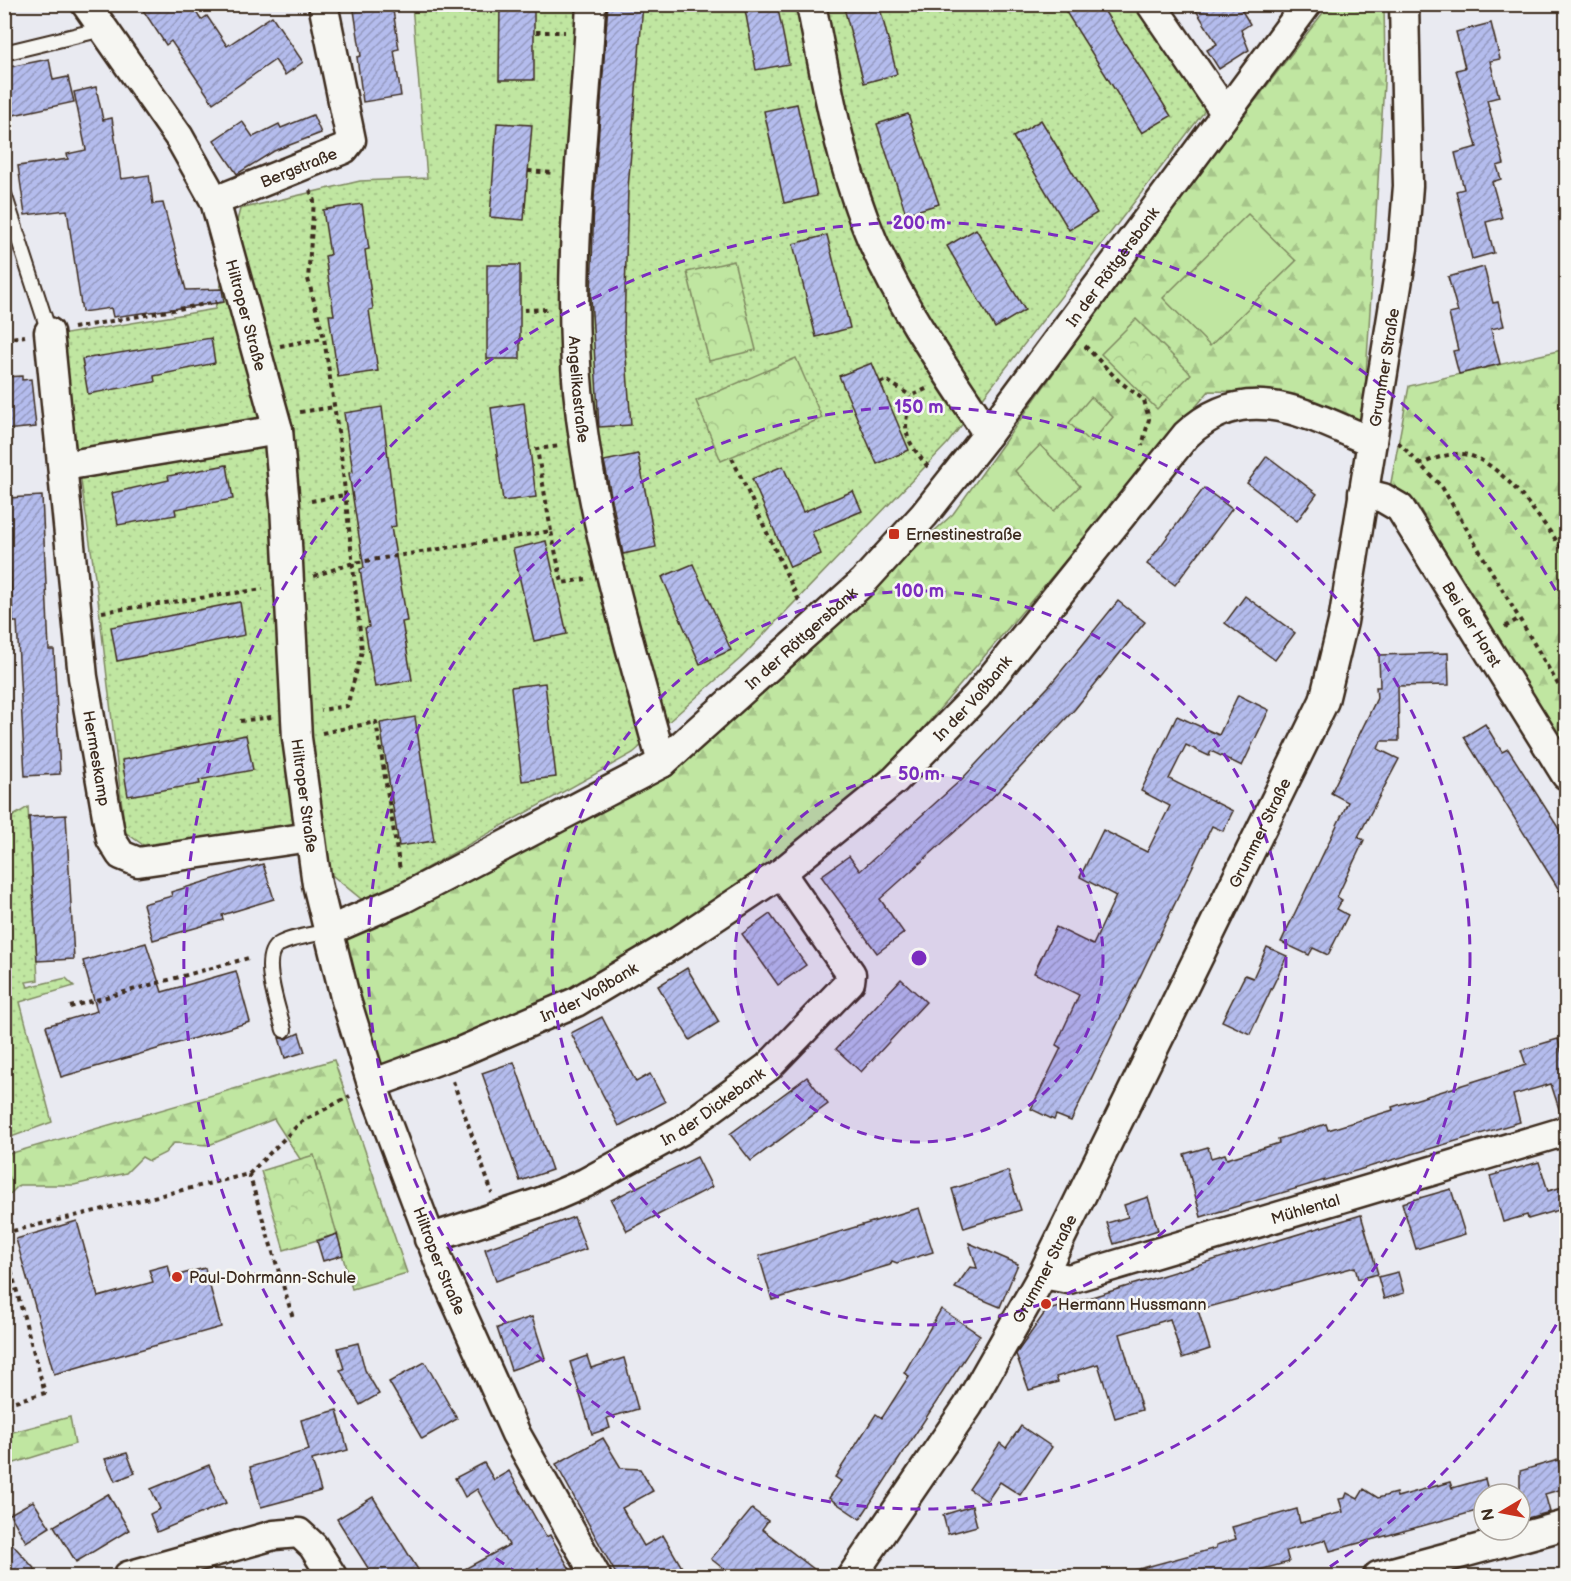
<svg xmlns="http://www.w3.org/2000/svg" width="1571" height="1581" font-family="'Balsamiq Sans',sans-serif">
	<style>
		.grass { fill: url(#grass-dots); stroke: #7e8860; stroke-width: 1.5 }
		.forest { fill: url(#forest-firs); stroke: #7e8860; stroke-width: 1.5 }
		.park { fill: url(#park-crowns); stroke: #7e8860; stroke-width: 1.5 }
		.pitch { fill: #c0e6a1; stroke: #7e8860; stroke-width: 1.5 }
		.building { fill: url(#building-hatch); stroke: #3b2a1e; stroke-width: 1.5 }
		.lines { fill: none; stroke-linecap: round; stroke-linejoin: round }
		.service-casing { stroke: #3b2a1e; stroke-width: 18 }
		.minor-casing { stroke: #3b2a1e; stroke-width: 33 }
		.path { stroke: #3b2a1e; stroke-width: 4; stroke-dasharray: 4.5 4.5; stroke-linecap: butt }
		.service { stroke: #f6f6f2; stroke-width: 14 }
		.minor { stroke: #f6f6f2; stroke-width: 28 }
		.ring { fill: none; stroke: #7b2cbf; stroke-width: 3; stroke-dasharray: 10 8 }
		.poi-dot { fill: #c8321e; stroke: #f6f6f2; stroke-width: 2 }
		.labels { text-anchor: middle; stroke-width: 5; stroke-linejoin: round; paint-order: stroke }
		.street-label { font-size: 16px; fill: #3b2a1e; stroke: #f6f6f2 }
		.poi-label { font-size: 16px; fill: #3b2a1e; stroke: #f6f6f2; text-anchor: start }
		.centre { fill: #7b2cbf; stroke: #f6f6f2; stroke-width: 3 }
		.ring-label { font-size: 18px; text-anchor: middle; font-weight: bold; fill: #7b2cbf; stroke: #f6f6f2; stroke-width: 5; stroke-linejoin: round; paint-order: stroke }
	</style>
	<defs>
		<pattern id="grass-dots" width="8" height="8" patternUnits="userSpaceOnUse" patternTransform="scale(1.5)"><rect width="8" height="8" fill="#c0e6a1"/><path d="M2 2h.1M6 6h.1" fill="none" stroke="#a6c58a" stroke-width="1.8" stroke-linecap="round"/></pattern>
		<pattern id="forest-firs" width="22" height="20" patternUnits="userSpaceOnUse" patternTransform="scale(1.5)"><rect width="22" height="20" fill="#c0e6a1"/><path d="M5 1l3.5 6h-7zM16 11l3.5 6h-7z" fill="#a6c58a"/></pattern>
		<pattern id="park-crowns" width="20" height="18" patternUnits="userSpaceOnUse" patternTransform="scale(1.5)"><rect width="20" height="18" fill="#c0e6a1"/><path d="M2 6a3 3 0 1 1 6 0M12 15a3 3 0 1 1 6 0" fill="none" stroke="#a6c58a"/></pattern>
		<pattern id="building-hatch" width="6" height="6" patternUnits="userSpaceOnUse" patternTransform="scale(1.5)"><rect width="6" height="6" fill="#b4bced"/><path d="M-1 1l2-2M0 6l6-6M5 7l2-2" fill="none" stroke="#9499bf"/></pattern>
	</defs>
	<rect width="100%" height="100%" fill="#e9eaf1"/>
	<filter id="ink" filterUnits="userSpaceOnUse"><feTurbulence type="fractalNoise" baseFrequency=".0167" numOctaves="2"/><feDisplacementMap in="SourceGraphic" scale="12" xChannelSelector="R" yChannelSelector="G"/><feConvolveMatrix kernelMatrix="1 2 1 2 8 2 1 2 1" color-interpolation-filters="sRGB"/></filter>
	<g filter="url(#ink)">
		<g class="grass">
			<path d="M412,5H1136L1207,108L947,444L741,658L633,753L365,902L274,828L146,847L125,832L97,591L60,335L215,309L240,209L360,181L427,178Z"/>
			<path d="M28,807L38,980L26,982L28,987L66,978L74,986L20,1002L52,1122L6,1139L5,1129L12,1127L4,1101L5,821Z"/>
		</g>
		<g class="forest">
			<path d="M1329,5H1384L1385,67L1363,424L1287,393L1209,391L888,770L770,870L569,989L383,1077L341,940L665,776L953,514L1155,231Z"/>
			<path d="M1566,349V756L1416,502L1389,493L1409,386Z"/>
			<path d="M334,1060L407,1273L352,1289L314,1156L300,1159L274,1119L209,1145L174,1143L165,1153L149,1161L142,1157L126,1173L74,1185H19L5,1199V1155Z"/>
			<path d="M70,1417L75,1444L5,1466V1434Z"/>
		</g>
		<g class="park">
			<path d="M734,261L756,350L709,361L687,272Z"/>
			<path d="M1136,319L1191,374L1157,409L1101,354Z"/>
			<path d="M796,358L822,418L721,461L696,401Z"/>
			<path d="M314,1155L337,1234L284,1250L261,1171Z"/>
		</g>
		<g class="pitch">
			<path d="M1248,214L1296,261L1210,346L1163,298Z"/>
			<path d="M1091,397L1113,417L1091,443L1069,423Z"/>
			<path d="M1040,445L1080,486L1054,511L1015,471Z"/>
		</g>
		<g class="building">
			<path d="M139,4H191L201,20L207,16L227,46L272,16L303,62L285,75L275,60L213,103L171,41L166,45Z"/>
			<path d="M353,4H392L399,49L394,50L401,96L363,102L357,57L361,56Z"/>
			<path d="M500,4H534V80H499Z"/>
			<path d="M608,4H643L628,189L624,330L631,425L599,427L591,297L594,198Z"/>
			<path d="M744,4H777L789,64L756,70Z"/>
			<path d="M843,4H879L897,74L864,83Z"/>
			<path d="M1061,4H1100L1171,116L1142,133Z"/>
			<path d="M1192,4H1238L1250,24L1241,30L1249,50L1219,69L1207,50L1217,44Z"/>
			<path d="M1491,23L1500,59L1490,61L1499,97L1487,100L1504,164L1497,166L1501,179L1492,182L1502,218L1486,222L1494,253L1472,259L1456,191L1464,189L1455,153L1477,147L1456,70L1465,68L1456,32Z"/>
			<path d="M49,59L53,80L68,77L74,102L4,117V68Z"/>
			<path d="M96,87L103,120L112,118L121,179L149,175L153,204L163,203L186,290L222,289L224,302L113,317L111,308L82,312L67,210L25,215L18,166L68,159L67,154L86,150L74,92Z"/>
			<path d="M797,104L817,196L784,203L764,111Z"/>
			<path d="M908,114L939,204L906,214L877,124Z"/>
			<path d="M313,115L321,133L274,151L237,174L214,140L242,121L253,137L279,124L281,128Z"/>
			<path d="M1041,120L1097,213L1069,230L1013,137Z"/>
			<path d="M497,123L532,125L524,220L490,217Z"/>
			<path d="M362,204L369,249L365,250L373,309L369,310L378,371L338,377L329,315H334L325,256L330,255L323,210Z"/>
			<path d="M976,229L1025,310L995,328L947,246Z"/>
			<path d="M827,235L850,328L816,337L793,244Z"/>
			<rect x="487" y="265" width="33" height="94"/>
			<path d="M1484,267L1493,303L1498,302L1504,326L1491,329L1500,364L1459,374L1453,351L1458,350L1449,314L1458,312L1448,277Z"/>
			<path d="M211,338L215,363L154,376L155,382L88,394L82,359Z"/>
			<path d="M872,363L909,450L877,464L839,376Z"/>
			<path d="M22,376V380L31,379L36,427L4,430V377Z"/>
			<path d="M524,403L536,497L503,501L491,408Z"/>
			<path d="M382,407L396,526L391,527L407,621L402,622L412,680L375,687L365,628L369,627L360,569L364,568L349,473L353,472L344,413Z"/>
			<path d="M638,454L656,547L623,554L604,461Z"/>
			<path d="M1267,456L1317,494L1297,521L1247,483Z"/>
			<path d="M227,465L233,499L175,509L176,515L118,525L112,493L169,480L168,476Z"/>
			<path d="M783,466L803,512L853,491L862,511L812,532L821,554L790,567L752,479Z"/>
			<path d="M1204,488L1232,509L1175,585L1147,564Z"/>
			<path d="M42,496L49,650H54L60,774L25,776L17,622H13L7,498Z"/>
			<path d="M546,541L567,634L534,641L513,549Z"/>
			<path d="M693,564L731,650L700,664L662,577Z"/>
			<path d="M1245,596L1295,633L1275,660L1225,623Z"/>
			<path d="M1118,601L1145,622L1075,709L988,802L880,899L904,933L877,953L821,876L849,856L860,871L963,778L1050,685Z"/>
			<path d="M240,602L245,635L117,661L111,627Z"/>
			<path d="M1448,653L1449,685L1398,686L1399,741H1381L1378,749L1399,759L1358,837L1364,840L1337,897L1342,900L1337,909L1348,915L1328,955L1313,948L1309,955L1281,942L1348,802L1331,793L1377,698L1376,687H1380L1379,655Z"/>
			<path d="M545,683L556,777L522,781L511,687Z"/>
			<path d="M1238,695L1269,710L1242,766L1211,751L1209,756L1186,745L1169,779L1233,811L1223,831L1212,826L1071,1121L1056,1115L1054,1120L1031,1109L1061,1048L1056,1045L1079,995L1034,973L1056,927L1093,945L1116,896L1080,877L1103,830L1147,852L1170,806L1141,791L1177,716L1219,735Z"/>
			<path d="M415,717L434,841L399,846L380,723Z"/>
			<path d="M1485,724L1502,752L1508,749L1566,840V901L1464,737Z"/>
			<path d="M246,735L253,770L199,780L200,784L128,796L122,760Z"/>
			<path d="M66,815L74,959L37,961L29,817Z"/>
			<path d="M263,864L274,899L222,915L223,920L153,940L143,904L172,896L171,892Z"/>
			<path d="M770,914L806,965L778,985L742,934Z"/>
			<path d="M146,943L162,992L236,971L250,1022L61,1077L46,1026L97,1011L83,961Z"/>
			<path d="M1267,947L1287,956L1250,1034L1222,1021L1245,975L1253,978Z"/>
			<path d="M687,968L719,1022L690,1040L658,986Z"/>
			<path d="M901,979L926,1002L861,1072L836,1049Z"/>
			<path d="M602,1017L636,1082L650,1074L665,1102L619,1126L571,1033Z"/>
			<path d="M299,1033L305,1052L285,1058L279,1038L286,1039Z"/>
			<path d="M1558,1039L1566,1069V1115H1561L1551,1084L1513,1095L1520,1122L1201,1217L1184,1154L1208,1147L1211,1158L1225,1154L1227,1159L1279,1143L1278,1139L1307,1130L1326,1124L1328,1130L1393,1110L1392,1107L1526,1065L1521,1050Z"/>
			<path d="M514,1062L552,1170L520,1181L482,1073Z"/>
			<path d="M807,1077L828,1104L751,1161L730,1134Z"/>
			<path d="M697,1157L712,1187L627,1231L611,1200Z"/>
			<path d="M1539,1162L1548,1191L1566,1186V1208L1528,1219L1527,1215L1503,1222L1490,1176Z"/>
			<path d="M1008,1171L1021,1210L964,1228L952,1189Z"/>
			<path d="M1451,1189L1465,1234L1416,1249L1402,1203Z"/>
			<path d="M1148,1197L1158,1230L1114,1244L1107,1223L1128,1217L1124,1205Z"/>
			<path d="M919,1208L933,1252L897,1263L892,1261L890,1265L772,1300L759,1256Z"/>
			<path d="M1361,1215L1378,1274L1358,1279L1355,1267L1198,1310L1210,1349L1182,1358L1170,1319L1120,1334L1142,1410L1115,1418L1098,1364L1056,1377L1058,1382L1029,1390L1016,1354L1046,1311Z"/>
			<path d="M574,1217L586,1249L496,1281L485,1249Z"/>
			<path d="M77,1221L98,1297L153,1282L149,1270L168,1265L171,1277L205,1268L221,1327L54,1374L16,1239Z"/>
			<path d="M337,1234L343,1255L323,1261L317,1241Z"/>
			<path d="M969,1243L1018,1264L1000,1307L955,1288L970,1267L977,1268Z"/>
			<path d="M1398,1272L1404,1293L1384,1299L1378,1277Z"/>
			<path d="M941,1309L980,1335L860,1519L829,1498L841,1481L835,1477L876,1414L882,1418L909,1376L904,1373Z"/>
			<path d="M532,1317L545,1358L511,1370L497,1328Z"/>
			<path d="M358,1343L365,1370L379,1394L360,1405L340,1370L344,1369L338,1348Z"/>
			<path d="M587,1356L591,1368L624,1358L638,1409L607,1418L610,1428L592,1434L570,1362Z"/>
			<path d="M425,1362L457,1419L422,1439L389,1382Z"/>
			<path d="M337,1410L348,1450L312,1460L321,1491L261,1507L250,1467L309,1450L301,1420Z"/>
			<path d="M1021,1426L1052,1447L1020,1495L1000,1482L987,1501L969,1489L1000,1443L1006,1448Z"/>
			<path d="M603,1438L621,1468L640,1469L653,1491L622,1508L644,1546L663,1535L687,1576H617L556,1464Z"/>
			<path d="M127,1453L135,1473L115,1481L105,1459Z"/>
			<path d="M1558,1460L1566,1488L1545,1494L1550,1512L1520,1520V1471Z"/>
			<path d="M484,1463L494,1480L509,1471L546,1537L550,1535L574,1576H452L509,1545L477,1489L465,1497L455,1478Z"/>
			<path d="M209,1465L226,1503L157,1532L150,1514L160,1509L151,1489Z"/>
			<path d="M1485,1479L1489,1494H1484V1509L1330,1551L1326,1540L1286,1551L1289,1562L1237,1576H1136L1135,1570L1216,1548V1545L1236,1539L1232,1527L1297,1509L1300,1523L1343,1512L1339,1499L1345,1498L1347,1493L1358,1499L1364,1489L1378,1498L1396,1493L1397,1497L1450,1482L1452,1488Z"/>
			<path d="M108,1494L129,1530L76,1562L54,1526Z"/>
			<path d="M373,1497L389,1523L422,1576H373L337,1519Z"/>
			<path d="M33,1501L50,1527L26,1542L10,1514Z"/>
			<path d="M972,1506L977,1526L948,1534L943,1515Z"/>
			<path d="M752,1509L768,1521L762,1529L823,1576H733L711,1559Z"/>
			<path d="M4,1535L41,1576H4Z"/>
		</g>
		<g class="lines">
			<defs>
				<g id="service">
					<path d="M4,53L103,29"/>
					<path d="M4,194L49,332"/>
					<path d="M284,1030C279,1011 259,957 278,945C291,937 313,935 328,931"/>
				</g>
				<g id="minor">
					<path id="s1" d="M86,4L179,137L215,201L278,430L285,505L297,738L317,884L345,997L372,1084L443,1272L516,1434L596,1576"/>
					<path id="s2" d="M591,4C585,133 566,262 578,390C590,518 629,640 662,763"/>
					<path d="M811,4C827,85 840,166 873,242C903,310 947,372 988,434"/>
					<path d="M1151,4L1225,112"/>
					<path id="s3" d="M215,201L344,149L351,140L323,4"/>
					<path id="s4" d="M49,332L83,677L111,839L121,855L138,862L310,837"/>
					<path d="M64,466L278,430"/>
					<path id="s5" d="M1363,493L1383,498L1400,508L1566,775"/>
					<path id="s6" d="M328,931L404,898L662,763L863,582L924,515L988,434L1307,4"/>
					<path id="s7" d="M372,1084L462,1051L576,1002L680,940L781,873L895,780L977,696L1186,435C1246,378 1307,414 1372,442"/>
					<path id="s8" d="M429,1239L541,1202L585,1183L682,1130L768,1067L850,982L851,974L781,873"/>
					<path id="s9" d="M1043,1274L1069,1279L1566,1131"/>
					<path d="M128,1576L274,1535L299,1533L313,1546L332,1576"/>
					<path id="s10" d="M852,1576L968,1406L1043,1274L1324,701L1343,622L1403,248L1408,186L1404,4"/>
					<path d="M1378,1576L1566,1525"/>
				</g>
			</defs>
			<use href="#service" class="service-casing"/>
			<use href="#minor" class="minor-casing"/>
			<g class="path">
				<path d="M536,32H565"/>
				<path d="M528,171L554,173"/>
				<path d="M310,190L314,201L308,279L324,338L340,445L362,651L347,706L321,710"/>
				<path d="M524,310L549,309"/>
				<path d="M73,328L217,302"/>
				<path d="M4,339L25,336"/>
				<path d="M280,346L324,338"/>
				<path d="M1085,346L1119,381L1144,400L1149,419L1142,446"/>
				<path d="M880,383L886,380L911,396"/>
				<path d="M300,412L335,407"/>
				<path d="M1398,442L1442,487L1566,698"/>
				<path d="M732,458L801,605"/>
				<path d="M1419,465C1433,459 1452,451 1468,455C1506,465 1543,524 1566,553"/>
				<path d="M928,467C904,437 902,433 911,396L928,388"/>
				<path d="M311,501L345,495"/>
				<path d="M551,531L537,449L560,446"/>
				<path d="M314,576L353,563L551,531L562,583L586,579"/>
				<path d="M102,612L263,589"/>
				<path d="M1505,627L1520,618"/>
				<path d="M240,721L272,717"/>
				<path d="M322,733L376,722L400,870"/>
				<path d="M70,1007L252,957"/>
				<path d="M453,1081L492,1193"/>
				<path d="M249,1174L293,1318"/>
				<path d="M4,1233L249,1174L301,1122L350,1096"/>
				<path d="M4,1245L45,1393L4,1404"/>
			</g>
			<use href="#service" class="service"/>
			<use href="#minor" class="minor"/>
		</g>
	</g>
	<circle cx="919" cy="958" r="184" fill="#7b2cbf" fill-opacity=".12"/>
	<g class="ring">
		<circle cx="919" cy="958" r="184"/>
		<circle cx="919" cy="958" r="367"/>
		<circle cx="919" cy="958" r="551"/>
		<path d="M1565 1309A735 735 0 0 1 1319 1574M519 1574A735 735 0 1 1 1565 607"/>
	</g>
	<g class="poi-dot">
		<rect x="888" y="528" width="12" height="12" rx="3"/>
		<circle cx="177" cy="1277" r="6"/>
		<circle cx="1046" cy="1304" r="6"/>
	</g>
	<g class="labels">
		<g class="street-label">
			<text dy="6" stroke="none"><textPath href="#s3" startOffset="90">Bergstraße</textPath></text>
			<text dy="6" stroke="none"><textPath href="#s6" startOffset="1047">In der Röttgersbank</textPath></text>
			<text dy="6" stroke="none"><textPath href="#s1" startOffset="354">Hiltroper Straße</textPath></text>
			<text dy="6" stroke="none"><textPath href="#s10" startOffset="1335">Grummer Straße</textPath></text>
			<text dy="6" stroke="none"><textPath href="#s2" startOffset="386">Angelikastraße</textPath></text>
			<text dy="6" stroke="none"><textPath href="#s5" startOffset="177">Bei der Horst</textPath></text>
			<text dy="6" stroke="none"><textPath href="#s6" startOffset="561">In der Röttgersbank</textPath></text>
			<text dy="6" stroke="none"><textPath href="#s7" startOffset="722">In der Voßbank</textPath></text>
			<text dy="6" stroke="none"><textPath href="#s4" startOffset="429">Hermeskamp</textPath></text>
			<text dy="6" stroke="none"><textPath href="#s1" startOffset="840">Hiltroper Straße</textPath></text>
			<text dy="6" stroke="none"><textPath href="#s10" startOffset="849">Grummer Straße</textPath></text>
			<text dy="6" stroke="none"><textPath href="#s7" startOffset="236">In der Voßbank</textPath></text>
			<text dy="6" stroke="none"><textPath href="#s8" startOffset="315">In der Dickebank</textPath></text>
			<text dy="6" stroke="none"><textPath href="#s9" startOffset="273">Mühlental</textPath></text>
			<text dy="6" stroke="none"><textPath href="#s1" startOffset="1326">Hiltroper Straße</textPath></text>
			<text dy="6" stroke="none"><textPath href="#s10" startOffset="363">Grummer Straße</textPath></text>
		</g>
		<g class="poi-label">
			<text x="906" y="540">Ernestinestraße</text>
			<text x="189" y="1283">Paul-Dohrmann-Schule</text>
			<text x="1058" y="1310">Hermann Hussmann</text>
		</g>
	</g>
	<circle cx="919" cy="958" r="9" class="centre"/>
	<g class="ring-label">
		<text x="919" y="229">200 m</text>
		<text x="919" y="413">150 m</text>
		<text x="919" y="597">100 m</text>
		<text x="919" y="780">50 m</text>
	</g>
	<rect width="1571" height="1581" fill="none" stroke="#f6f6f2" stroke-width="24"/>
	<rect x="12" y="12" width="1547" height="1557" fill="none" stroke="#3b2a1e" stroke-width="2" filter="url(#ink)"/>
	<g transform="translate(1502 1512) rotate(260)"><circle r="28" fill="#f6f6f2" stroke="#aba49d" stroke-width="1.5"/>
	<path d="M0-4.5L10 22L0 15L-10 22Z" fill="#c8321e"/>
	<text y="-9" font-size="16" font-weight="bold" text-anchor="middle" fill="#3b2a1e">N</text>
	</g>
</svg>
